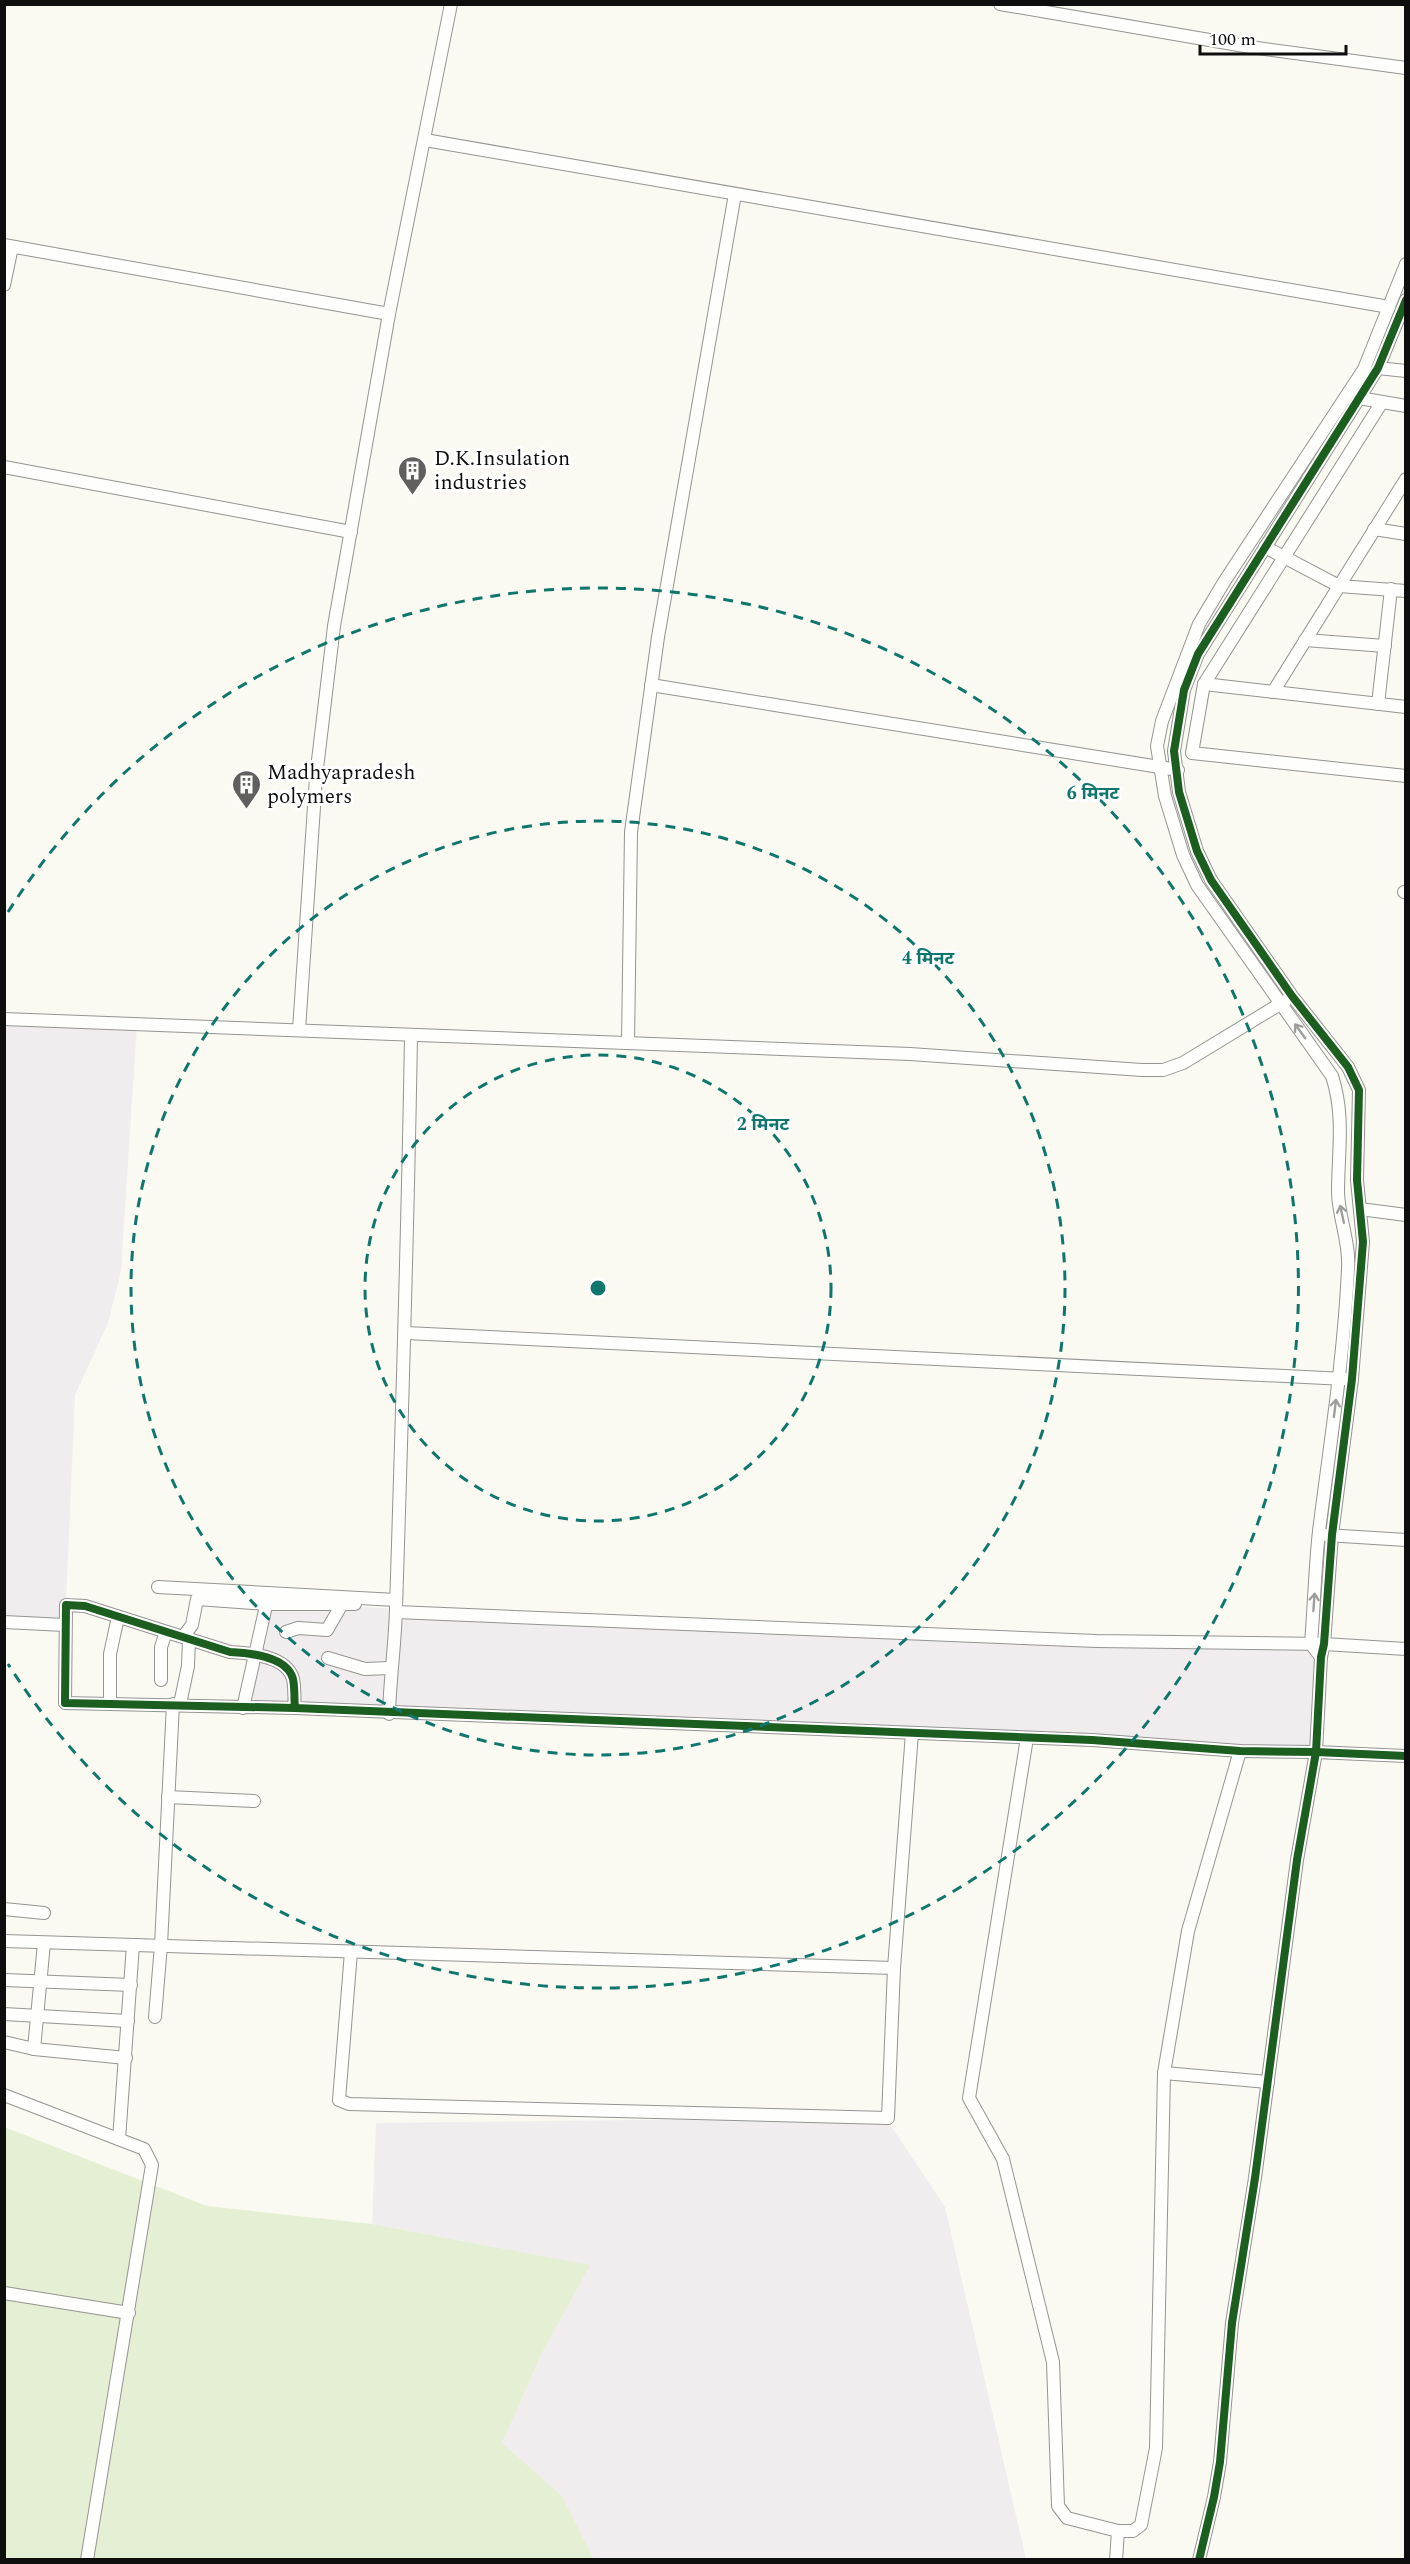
<svg xmlns="http://www.w3.org/2000/svg" width="1410" height="2564" font-family="Spectral,'Noto Sans Devanagari',serif">
	<style>
		.industrial { fill: #f1edef }
		.green { fill: #e5efd4 }
		.lines { fill: none; stroke-linecap: round; stroke-linejoin: round }
		.minor-casing { stroke: #949491; stroke-width: 14 }
		.minor { stroke: #fefefd; stroke-width: 12 }
		.cycleway-casing { stroke: #fff; stroke-width: 11 }
		.cycleway { stroke: #1b5e20; stroke-width: 8 }
		.oneway { stroke: #9e9e9d }
		.ring { fill: none; stroke: #0f766e; stroke-width: 3; stroke-dasharray: 10 8 }
		.labels { text-anchor: middle; stroke-width: 6; stroke-linejoin: round; paint-order: stroke }
		.poi-label { font-size: 21px; fill: #0e0e0e; stroke: #fff; text-anchor: start }
		.centre { fill: #0f766e; stroke: #fff; stroke-width: 3 }
		.ring-label { font-size: 18px; text-anchor: middle; font-weight: bold; fill: #0f766e; stroke: #fff; stroke-width: 6; stroke-linejoin: round; paint-order: stroke }
	</style>
	<rect width="100%" height="100%" fill="#faf9f2"/>
	<g class="industrial">
		<path d="M5,1019L137,1024L121,1270L108,1323L75,1395L65,1625L5,1622Z"/>
		<path d="M266,1603L1322,1648L1316,1752L243,1706Z"/>
		<path d="M885,2117L945,2207L1026,2559H594L562,2496L501,2444L541,2355L589,2265L372,2224L376,2123Z"/>
	</g>
	<path class="green" d="M4,2127L207,2206L372,2224L590,2265L541,2355L502,2443L562,2496L594,2559H5Z"/>
	<g class="lines">
		<defs>
			<g id="minor">
				<path d="M1000,4L1250,47L1406,68"/>
				<path d="M425,140L1389,307"/>
				<path d="M4,245L389,314"/>
				<path d="M4,285L12,247"/>
				<path d="M1378,368L1406,371"/>
				<path d="M1359,398L1406,406"/>
				<path d="M1382,402L1204,684L1192,753L1406,776"/>
				<path d="M4,467L351,532"/>
				<path d="M1374,529L1406,534"/>
				<path d="M1265,547L1339,586L1406,591"/>
				<path d="M1305,640L1385,646"/>
				<path d="M1204,684L1406,707"/>
				<path d="M651,685L1178,770"/>
				<path d="M1273,692L1406,479"/>
				<path d="M1378,704L1391,589"/>
				<path d="M1404,892H1406"/>
				<path d="M4,1019L910,1054L1142,1070H1163L1183,1063L1285,1001"/>
				<path d="M299,1030L316,777L334,626L389,314L451,4"/>
				<path d="M628,1043L631,832L658,637L735,194"/>
				<path d="M1360,1209L1406,1215"/>
				<path d="M406,1333L1345,1379"/>
				<path d="M1326,1535L1406,1540"/>
				<path d="M158,1587L396,1600"/>
				<path d="M396,1612L1097,1641L1324,1644L1406,1649"/>
				<path d="M4,1622L65,1625"/>
				<path d="M286,1632L298,1628L327,1630L345,1599"/>
				<path d="M183,1637L192,1625L197,1599L267,1604H355"/>
				<path d="M1321,1657L1311,1644C1314,1606 1315,1568 1319,1531C1330,1444 1344,1357 1348,1269C1350,1243 1339,1219 1338,1193C1338,1152 1345,1116 1332,1076L1197,885L1183,855L1165,796L1157,746L1162,721L1199,624L1224,582L1364,369L1406,264"/>
				<path d="M328,1658L365,1669L390,1668"/>
				<path d="M161,1680V1647L166,1632"/>
				<path d="M110,1703V1654L118,1617"/>
				<path d="M180,1704L188,1666L189,1639"/>
				<path d="M243,1708L268,1597"/>
				<path d="M295,1708C294,1699 295,1688 293,1679C287,1656 250,1653 230,1652L85,1606L66,1605L65,1703L295,1708L1092,1740L1240,1751L1316,1752L1406,1756"/>
				<path d="M389,1714C390,1679 395,1644 396,1609C402,1418 408,1226 411,1035"/>
				<path d="M1027,1738L969,2098L1003,2159L1053,2362L1058,2506L1067,2518L1118,2531L1116,2560"/>
				<path d="M168,1797L254,1801"/>
				<path d="M4,1909L44,1913"/>
				<path d="M4,1941L894,1968"/>
				<path d="M351,1952L339,2100L349,2104L888,2118L894,1968L912,1733"/>
				<path d="M4,1980L131,1985"/>
				<path d="M4,2014L128,2021"/>
				<path d="M155,2017L161,1945L173,1704"/>
				<path d="M4,2042L34,2049L126,2058"/>
				<path d="M34,2049L44,1943"/>
				<path d="M1164,2073L1268,2082"/>
				<path d="M4,2095L144,2149L152,2165L87,2560"/>
				<path d="M119,2139L133,1945"/>
				<path d="M4,2293L129,2313"/>
				<path d="M1118,2531H1133L1141,2525L1156,2448L1164,2073L1188,1931L1240,1751"/>
				<path d="M1199,2560L1214,2497L1220,2462L1232,2323L1255,2178L1297,1860L1316,1752L1321,1657L1324,1644L1332,1535L1352,1379L1363,1242L1357,1180L1359,1090L1348,1067L1292,996L1211,880L1197,851L1179,792L1174,751L1184,690L1198,654L1378,368L1406,300"/>
			</g>
		</defs>
		<use href="#minor" class="minor-casing"/>
		<use href="#minor" class="minor"/>
		<defs>
			<g id="cycleway">
				<path d="M295,1708C294,1699 295,1688 293,1679C287,1656 250,1653 230,1652L85,1606L66,1605L65,1703L295,1708L1092,1740L1240,1751L1316,1752L1406,1756"/>
				<path d="M1199,2560L1214,2497L1220,2462L1232,2323L1255,2178L1297,1860L1316,1752L1321,1657L1324,1644L1332,1535L1352,1379L1363,1242L1357,1180L1359,1090L1348,1067L1292,996L1211,880L1197,851L1179,792L1174,751L1184,690L1198,654L1378,368L1406,300"/>
			</g>
		</defs>
		<use href="#cycleway" class="cycleway-casing"/>
		<use href="#cycleway" class="cycleway"/>
	</g>
	<defs><path id="oneway-shaft" d="M-6 0H5M1.5-3L5.5 0L1.5 3" fill="none" stroke-width="1.6" stroke-linecap="round" stroke-linejoin="round" transform="scale(1.5)"/></defs>
	<g class="oneway">
		<use href="#oneway-shaft" transform="translate(1300 1031) rotate(-126)"/>
		<use href="#oneway-shaft" transform="translate(1342 1214) rotate(-102)"/>
		<use href="#oneway-shaft" transform="translate(1335 1408) rotate(-83)"/>
		<use href="#oneway-shaft" transform="translate(1314 1602) rotate(-86)"/>
	</g>
	<g class="ring">
		<circle cx="598" cy="1288" r="233"/>
		<circle cx="598" cy="1288" r="467"/>
		<path d="M8 912A700 700 0 1 1 8 1664"/>
	</g>
	<defs>
		<symbol id="building-pin" viewBox="-11 -11 22 30"><path d="M0 17L-7.5 6A9.5 9.5 0 1 1 7.5 6Z" fill="#61605e" stroke="#fff"/><path d="M-4-6H4V6H1V3H-1V6H-4ZM-2.5-4.3h1.7v1.8h-1.7ZM.8-4.3h1.7v1.8H.8ZM-2.5-1h1.7V.8h-1.7ZM.8-1h1.7V.8H.8Z" fill="#fff"/></symbol>
	</defs>
	<g fill-rule="evenodd">
		<use href="#building-pin" x="396" y="454" width="33" height="45"/>
		<use href="#building-pin" x="230" y="768" width="33" height="45"/>
	</g>
	<g class="labels">
		<g class="poi-label">
			<text x="434" y="465">D.K.Insulation<tspan x="434" dy="24">industries</tspan></text>
			<text x="267" y="779">Madhyapradesh<tspan x="267" dy="24">polymers</tspan></text>
		</g>
	</g>
	<circle cx="598" cy="1288" r="9" class="centre"/>
	<g class="ring-label">
		<text x="1093" y="799">6 मिनट</text>
		<text x="928" y="964">4 मिनट</text>
		<text x="763" y="1130">2 मिनट</text>
	</g>
	<rect width="1410" height="2564" fill="none" stroke="#0e0e0e" stroke-width="12"/>
	<path d="M1200 45v9h146v-9" fill="none" stroke="#0e0e0e" stroke-width="3"/>
	<text x="1209" y="45" font-size="18" fill="#0e0e0e" stroke="#ffffff" stroke-width="4.5" paint-order="stroke">100 m</text>
</svg>
